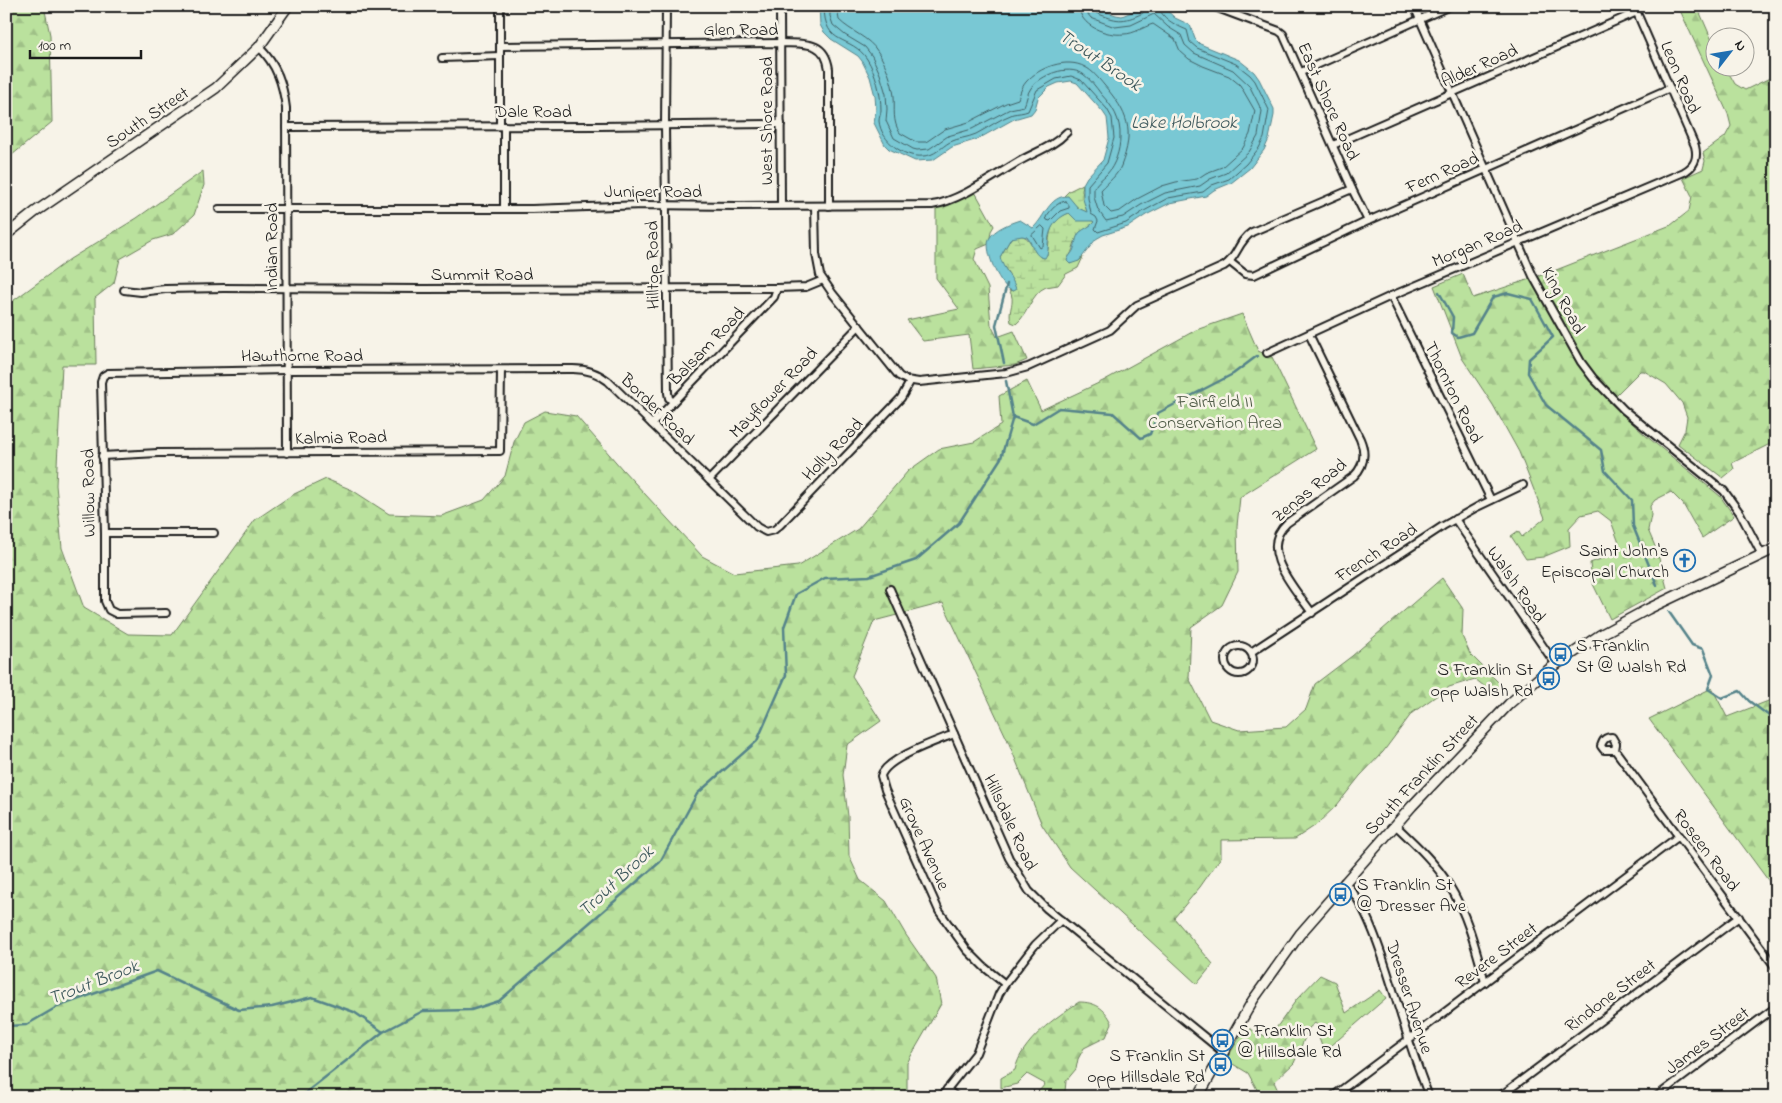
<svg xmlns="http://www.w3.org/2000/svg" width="1782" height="1103" font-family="'Indie Flower',sans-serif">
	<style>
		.forest { fill: url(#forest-firs); stroke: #6b7e5c }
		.wetland { fill: url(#wetland-marsh); stroke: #6b7e5c }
		.water { fill: #79c8d4; stroke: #54838a }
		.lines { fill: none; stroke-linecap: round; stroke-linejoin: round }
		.shore { stroke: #416166; stroke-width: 1 }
		.stream { stroke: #54838a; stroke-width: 2.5 }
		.minor-casing { stroke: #1c1c1c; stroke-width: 10 }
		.secondary-casing { stroke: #1c1c1c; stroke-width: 12 }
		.minor { stroke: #f7f3e8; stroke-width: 6 }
		.secondary { stroke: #f7f3e8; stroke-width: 9 }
		.labels { text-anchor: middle; stroke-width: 5; stroke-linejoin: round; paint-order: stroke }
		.street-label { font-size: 18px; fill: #1c1c1c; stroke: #f7f3e8 }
		.park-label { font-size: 18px; fill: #4b5743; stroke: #f7f3e8 }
		.poi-label { font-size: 18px; fill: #1c1c1c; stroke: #f7f3e8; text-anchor: end }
		.water-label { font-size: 19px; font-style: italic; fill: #3d585c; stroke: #f7f3e8 }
	</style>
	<defs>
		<pattern id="forest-firs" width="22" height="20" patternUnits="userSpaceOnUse" patternTransform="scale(1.25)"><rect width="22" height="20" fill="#bae19d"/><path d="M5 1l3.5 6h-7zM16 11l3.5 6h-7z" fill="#9fc087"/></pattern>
		<pattern id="wetland-marsh" width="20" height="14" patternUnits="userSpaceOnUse" patternTransform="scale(1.25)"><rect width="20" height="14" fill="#bae19d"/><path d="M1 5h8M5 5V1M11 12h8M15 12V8" fill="none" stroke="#9fc087"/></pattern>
	</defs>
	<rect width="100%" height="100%" fill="#f7f3e8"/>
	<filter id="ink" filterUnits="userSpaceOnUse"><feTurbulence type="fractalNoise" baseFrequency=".02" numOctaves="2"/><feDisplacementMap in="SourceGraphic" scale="10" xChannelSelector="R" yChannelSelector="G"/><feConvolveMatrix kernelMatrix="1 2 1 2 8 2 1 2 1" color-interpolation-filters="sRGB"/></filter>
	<g filter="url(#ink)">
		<g class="forest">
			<path d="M6,6H44L50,35L52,122L6,160Z"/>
			<path d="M1678,6H1697L1714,45V68H1726L1735,84L1745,90L1776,75V441L1732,463L1734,469L1723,478L1678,444L1685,430L1687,417L1682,403L1666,384L1644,371H1640L1609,402L1645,435L1720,496L1734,516L1702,538L1683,504L1671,492L1655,500L1650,506L1651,515L1648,530L1657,551L1667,588L1610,619L1592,582L1590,563L1612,555L1619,543L1611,521L1598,511L1581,515L1569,528L1570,546L1543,557L1526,559L1511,536L1518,531L1522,537L1545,518L1519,452L1493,405L1462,358L1434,286L1463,274L1473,298L1551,272L1671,225L1689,211L1692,196L1683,178L1703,169L1705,161L1703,153L1725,137L1731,126L1728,114Z"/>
			<path d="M203,171L204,185L194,215L173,234L153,240L120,259L114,283L95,298L96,365H62L56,485L62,548L84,608L128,634L172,635L255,520L292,495L326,479L352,490L389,514L441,516L484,500L505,476L514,442L524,422L545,411L576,416L622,469L702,556L734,573L798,566L858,529L908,471L939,449L974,442L1001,425L999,396L1027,381L1041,410L1103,381L1196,330L1242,314L1258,351L1272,357L1316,449L1240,497L1237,526L1238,572L1222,605L1191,627L1189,678L1210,720L1239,730L1286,727L1306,709L1315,684L1352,656L1442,578L1463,609L1462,636L1470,654L1503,687L1498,697L1475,679L1449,687L1412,713L1383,752L1360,776L1337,805L1316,825L1295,839L1221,840V857L1200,887L1174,918L1213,964L1197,984L1070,867L1042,825L1008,741L943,603L874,621L852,676L881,721L847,745L843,775L848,816L849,856L860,880L886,901L906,935L936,978L941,1004L907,1063V1097H6V306L70,259L137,218Z"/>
			<path d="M974,190L994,226L991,231L989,244L977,249L974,259L988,288L991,325L997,337L1014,331L1027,360L1015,365L973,369L969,335L923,341L907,320L959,309L936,278V207H944Z"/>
			<path d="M1712,688L1727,717L1776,698V891L1649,719Z"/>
			<path d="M1320,975L1335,982L1346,1013L1380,990L1386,998L1324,1052L1319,1038L1321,1028L1315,1023L1309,1028L1294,1063L1274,1082L1281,1097H1259L1260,1095L1248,1073L1226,1060L1246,1027L1269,1038L1297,999Z"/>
			<path d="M1079,1002C1095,1002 1105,1008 1112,1023L1106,1037L1084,1048L1078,1059L1076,1069L1066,1081L1065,1092L1066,1097H1034L1045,1084L1027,1074L1017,1084L1001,1088V1078L1015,1070C1021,1041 1056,1017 1079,1002Z"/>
		</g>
		<g class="wetland">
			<path d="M1083,184L1082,191L1087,212C1078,210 1072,201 1064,196L1069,191Z"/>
			<path d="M1069,213L1072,216L1093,221L1094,222C1089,228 1081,230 1078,236C1073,243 1074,251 1068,258L1079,261L1083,257L1078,268L1066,274L1058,285C1054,286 1050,286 1046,287C1031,293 1028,315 1016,324L1011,322C1007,309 1017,302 1009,290L1013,291L1009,274L1001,263L1000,257L1011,238C1023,232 1029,238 1034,249L1047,255C1051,236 1046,222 1069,213Z"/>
		</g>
		<path class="water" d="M819,6H1090L1116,15L1122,16L1146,6H1162L1175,18L1190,25L1195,39L1200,44L1239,60L1254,72L1259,79L1274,109V115L1269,139L1264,150L1250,168L1231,183L1214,190L1206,196L1170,203L1146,215L1128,227L1103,235L1096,239L1079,261L1070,264L1067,261C1068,256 1071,255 1073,251C1076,245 1075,237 1080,232C1085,228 1090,227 1094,222L1093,221H1077L1069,213C1054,219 1048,231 1048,246C1048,251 1048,253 1045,258C1034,258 1033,244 1027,237L1022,236L1011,238L1000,257C1003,269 1013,278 1016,289L1013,291C1000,288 984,251 989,239C994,229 1010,223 1020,220L1033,228C1045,217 1049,196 1068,196L1078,208L1087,212L1083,199V184L1087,177L1103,160L1109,138L1108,127L1107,118L1103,112L1077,83L1071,81L1058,83L1049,87L1038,98L1035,109L1031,114L1014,119L978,139L952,147L933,160L915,161L889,149L885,145L874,123L876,109L875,96L870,77L862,61L858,56L831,39L824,32L820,25Z"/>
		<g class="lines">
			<g class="shore">
				<path d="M824,6C824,48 851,34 867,59C876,73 881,93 881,110C881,114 879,117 879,121C881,141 904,158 923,156C935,156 941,147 950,142C958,138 967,138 976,134C988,128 999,119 1013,114C1018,113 1023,113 1028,111L1037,90L1056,79L1071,76L1081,80L1107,109L1112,118L1114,138L1107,163L1088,185V198L1091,214L1096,217L1098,221L1095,229L1098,232L1126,223L1144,211L1168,198L1203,192L1212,185L1229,179L1246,164L1259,148L1264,138L1269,110L1255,81L1250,75L1236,64L1197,48L1190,42L1187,30C1177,26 1160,18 1159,6"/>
				<path d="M830,6V16L833,25L845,35L865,47L872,56L880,74L886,94L887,109L886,121L894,138L913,149L917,150L929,149L948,136L972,129L1010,109L1024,106C1027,100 1027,93 1031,88C1041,75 1067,64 1083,74C1090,79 1096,87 1101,94C1113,107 1121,119 1120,138C1120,150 1115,165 1107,174C1102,179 1097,182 1094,188V197L1098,210L1106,221L1123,217L1141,205L1165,193L1200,186L1210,179L1226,173L1249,152L1258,136L1262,111L1249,85L1233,70L1194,53L1185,45L1181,35L1168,27L1154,14L1131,25L1115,27L1091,18L1087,13L1086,6"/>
				<path d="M837,6L839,20C851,32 869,37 878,52C886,64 892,81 894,96C895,110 892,121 900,133L916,142H926L945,129L969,122L1006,103L1018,99C1020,94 1021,88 1026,82C1039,67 1067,57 1085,67C1093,71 1099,79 1104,85C1128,113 1135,130 1121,166C1117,176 1108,182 1101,190L1104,206L1111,213L1120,211L1137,199L1162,186L1176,182L1197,179L1206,173L1222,167L1243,148L1250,134L1255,111L1240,85L1229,76L1203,66L1189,59L1180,51L1175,39L1153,24C1143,27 1134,34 1124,34C1106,36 1079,26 1079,6"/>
				<path d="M1093,6L1096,13C1117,21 1122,23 1143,13L1146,6"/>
				<path d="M1066,201L1069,205V208L1060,211L1050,221L1047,220L1046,217C1051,210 1057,202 1066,201Z"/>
				<path d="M1042,226L1045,229L1043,246L1040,248L1032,235Z"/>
			</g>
			<g class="stream">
				<path d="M1439,292L1453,317L1452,333L1458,337L1472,333L1493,297L1508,293L1532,299L1553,337L1529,359L1528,373L1546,405L1601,450L1605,471L1632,500L1633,526L1657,585"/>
				<path d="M1004,363L996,325L1007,284"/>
				<path d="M1013,417L1033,424L1059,408L1113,413L1141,438L1150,434L1158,413L1233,374L1257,356"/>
				<path d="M1669,612L1692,645L1703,649L1713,675L1708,689L1722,698L1740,691L1749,701L1776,721"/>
				<path d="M6,1026L26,1025L57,1007L157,971L239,1010L272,1007L312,997L354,1012L383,1032L423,1011L471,1010L499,1001L660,862L697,794L757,741L786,675L784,627L796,594L825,578L869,576L916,560L959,523L1001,458L1013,417L1006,381"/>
				<path d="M300,1097L383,1032"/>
			</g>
			<defs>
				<g id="minor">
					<path d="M666,6L665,125L668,393L669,398L673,402"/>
					<path d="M780,6L781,205"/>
					<path d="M1212,6L1279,31L1283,34L1352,189L1368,221"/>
					<path d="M1414,6L1533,276L1581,362L1593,378L1624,410L1724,491L1740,513L1762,555"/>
					<path d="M501,46L781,43C804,44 825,40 829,69V206"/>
					<path d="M259,47C277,65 283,84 286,108L287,453"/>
					<path d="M442,58L500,56"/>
					<path d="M1301,72L1450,6"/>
					<path d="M500,126V6"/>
					<path d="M286,127L598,126L781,124"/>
					<path d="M1333,145L1637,12"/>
					<path d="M815,206L816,254L820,275L833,294L899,376L906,380L919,382L1006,373L1028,367L1110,330L1137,305L1224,266C1238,257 1237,242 1252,232L1352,189"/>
					<path d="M219,209H532L643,205L737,206L932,205C959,201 994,176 1018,162C1035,152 1053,147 1067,132"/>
					<path d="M504,209V126"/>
					<path d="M1230,262L1245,274L1254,275L1368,221L1670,88"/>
					<path d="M124,290L141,292L165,289L224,288L419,289L777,288L806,287L823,280"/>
					<path d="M1391,296L1491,500"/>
					<path d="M1309,334L1360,439C1366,453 1365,465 1354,476L1287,523C1257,550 1295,588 1312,613"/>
					<path d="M1267,353L1391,296L1684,172C1695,166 1698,158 1695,146L1634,6"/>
					<path d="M652,424L774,297L777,288"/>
					<path d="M102,456L158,453L500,451L501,370"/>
					<path d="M709,480L859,326"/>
					<path d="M1455,519L1556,665"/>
					<path d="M105,533H214"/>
					<path d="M890,589L1009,858L1029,891L1046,908L1223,1052"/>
					<path d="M166,613L117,614L109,610L105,601V533L101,382L103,376L108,373L286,370L573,369C587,369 598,373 608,381L757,527L766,532L774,530L780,525L901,398L910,382"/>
					<circle cx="1239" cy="660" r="14"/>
					<path d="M1251,652L1443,526L1477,507L1523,485"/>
					<path d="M954,734C937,741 886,758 881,776L885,790L939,911L967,950L984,967L1005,984"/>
					<path d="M1615,750H1604L1601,746C1603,740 1605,737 1612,737L1616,744L1615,750L1776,968"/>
					<path d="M1395,825C1414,843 1435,862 1449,885C1467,914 1476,949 1485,982"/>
					<path d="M1344,882C1370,906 1388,975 1399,1009C1408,1039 1418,1068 1429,1097"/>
					<path d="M947,1089L956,1097"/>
					<path d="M941,1097L976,1053L999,994L1005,984L1035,945L1061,920"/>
					<path d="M1332,1097L1679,836"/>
					<path d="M1499,1097L1739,917"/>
					<path d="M1656,1097L1776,1007"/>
				</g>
				<g id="secondary">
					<path d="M6,235L35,212L216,88L259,47L288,6"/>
					<path d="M1198,1097L1253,1000L1300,934L1412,806L1509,704L1548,670L1600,635L1648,609L1776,548"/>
				</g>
			</defs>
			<use href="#minor" class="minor-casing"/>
			<use href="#secondary" class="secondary-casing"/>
			<use href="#minor" class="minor"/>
			<use href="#secondary" class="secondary"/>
		</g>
	</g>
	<defs>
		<symbol id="church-ring" viewBox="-11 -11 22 22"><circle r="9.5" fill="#f7f3e8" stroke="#1f6fb2" stroke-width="1.5"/><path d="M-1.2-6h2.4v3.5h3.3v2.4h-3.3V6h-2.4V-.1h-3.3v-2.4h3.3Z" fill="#1f6fb2"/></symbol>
		<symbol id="bus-ring" viewBox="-11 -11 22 22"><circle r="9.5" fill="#f7f3e8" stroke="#1f6fb2" stroke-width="1.5"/><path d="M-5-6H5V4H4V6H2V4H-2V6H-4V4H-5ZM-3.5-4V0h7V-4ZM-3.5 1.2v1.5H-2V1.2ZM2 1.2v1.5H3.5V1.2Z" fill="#1f6fb2"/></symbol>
	</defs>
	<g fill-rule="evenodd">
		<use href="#church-ring" x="1672" y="548" width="25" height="25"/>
		<use href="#bus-ring" x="1548" y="642" width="25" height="25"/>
		<use href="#bus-ring" x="1536" y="666" width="25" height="25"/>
		<use href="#bus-ring" x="1328" y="882" width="25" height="25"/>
		<use href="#bus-ring" x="1210" y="1028" width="25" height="25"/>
		<use href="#bus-ring" x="1208" y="1052" width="25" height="25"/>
	</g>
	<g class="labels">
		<g class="street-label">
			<text x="741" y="35">Glen Road</text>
			<text transform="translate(1479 65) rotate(-24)" y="6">Alder Road</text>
			<text transform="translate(1681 77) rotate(67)" y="6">Leon Road</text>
			<text transform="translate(1329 101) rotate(66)" y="6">East Shore Road</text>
			<text x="533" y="117">Dale Road</text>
			<text transform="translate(147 117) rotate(-34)" y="6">South Street</text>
			<text transform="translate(766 121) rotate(-90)" y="6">West Shore Road</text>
			<text transform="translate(1442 172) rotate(-24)" y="6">Fern Road</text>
			<text x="653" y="197">Juniper Road</text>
			<text transform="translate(1477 243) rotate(-23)" y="6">Morgan Road</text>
			<text transform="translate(271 247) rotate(-90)" y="6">Indian Road</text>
			<text transform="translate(652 265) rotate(-91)" y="6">Hilltop Road</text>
			<text x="482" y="280">Summit Road</text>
			<text transform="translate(1564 300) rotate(62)" y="6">King Road</text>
			<text transform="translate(706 346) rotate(-46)" y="6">Balsam Road</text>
			<text x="302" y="361">Hawthorne Road</text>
			<text transform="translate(773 392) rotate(-46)" y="6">Mayflower Road</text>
			<text transform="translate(1454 392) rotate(64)" y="6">Thornton Road</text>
			<text transform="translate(658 409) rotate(44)" y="6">Border Road</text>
			<text transform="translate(341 437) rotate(-1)" y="6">Kalmia Road</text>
			<text transform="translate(832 449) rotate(-46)" y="6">Holly Road</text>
			<text transform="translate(1309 490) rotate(-39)" y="6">Zenas Road</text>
			<text transform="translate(88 493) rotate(-91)" y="6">Willow Road</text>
			<text transform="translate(1376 552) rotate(-33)" y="6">French Road</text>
			<text transform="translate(1517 584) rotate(55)" y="6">Walsh Road</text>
			<text transform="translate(1421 774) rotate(-47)" y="6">South Franklin Street</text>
			<text transform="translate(1011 822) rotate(65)" y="6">Hillsdale Road</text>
			<text transform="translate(925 843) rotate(66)" y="6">Grove Avenue</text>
			<text transform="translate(1707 850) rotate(53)" y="6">Roseen Road</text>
			<text transform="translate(1496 955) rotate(-37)" y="6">Revere Street</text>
			<text transform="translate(1610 995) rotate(-37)" y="6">Rindone Street</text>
			<text transform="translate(1410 997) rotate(72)" y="6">Dresser Avenue</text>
			<text transform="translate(1707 1040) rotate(-37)" y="6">James Street</text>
		</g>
		<g class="park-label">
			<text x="1215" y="407">Fairfield II<tspan x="1215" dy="21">Conservation Area</tspan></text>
		</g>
		<g class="poi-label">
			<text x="1669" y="556">Saint John's<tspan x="1669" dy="21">Episcopal Church</tspan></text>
			<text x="1576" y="651" text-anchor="start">S Franklin<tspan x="1576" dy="21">St @ Walsh Rd</tspan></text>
			<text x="1533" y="675">S Franklin St<tspan x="1533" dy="21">opp Walsh Rd</tspan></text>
			<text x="1357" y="890" text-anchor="start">S Franklin St<tspan x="1357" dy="21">@ Dresser Ave</tspan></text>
			<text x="1238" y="1036" text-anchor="start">S Franklin St<tspan x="1238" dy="21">@ Hillsdale Rd</tspan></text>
			<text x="1205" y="1061">S Franklin St<tspan x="1205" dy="21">opp Hillsdale Rd</tspan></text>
		</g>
		<g class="water-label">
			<text transform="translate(1101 59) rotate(34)" y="7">Trout Brook</text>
			<text x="1184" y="128">Lake Holbrook</text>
			<text transform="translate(615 880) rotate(-43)" y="7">Trout Brook</text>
			<text transform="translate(93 981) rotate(-21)" y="7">Trout Brook</text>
		</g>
	</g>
	<rect width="1782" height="1103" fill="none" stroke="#f7f3e8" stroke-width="25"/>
	<rect x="12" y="12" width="1757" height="1078" fill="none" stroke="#1c1c1c" stroke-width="2" filter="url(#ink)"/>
	<g transform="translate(1730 52) rotate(59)"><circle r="24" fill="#f7f3e8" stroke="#9f9d96"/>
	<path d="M0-4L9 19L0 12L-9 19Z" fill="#1f6fb2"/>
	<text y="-8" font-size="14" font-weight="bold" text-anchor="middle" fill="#1c1c1c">N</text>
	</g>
	<path d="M30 50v8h111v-8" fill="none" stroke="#1c1c1c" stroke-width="2.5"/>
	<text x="38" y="50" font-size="15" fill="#1c1c1c" stroke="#f7f3e8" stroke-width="4" paint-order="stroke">100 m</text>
</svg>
